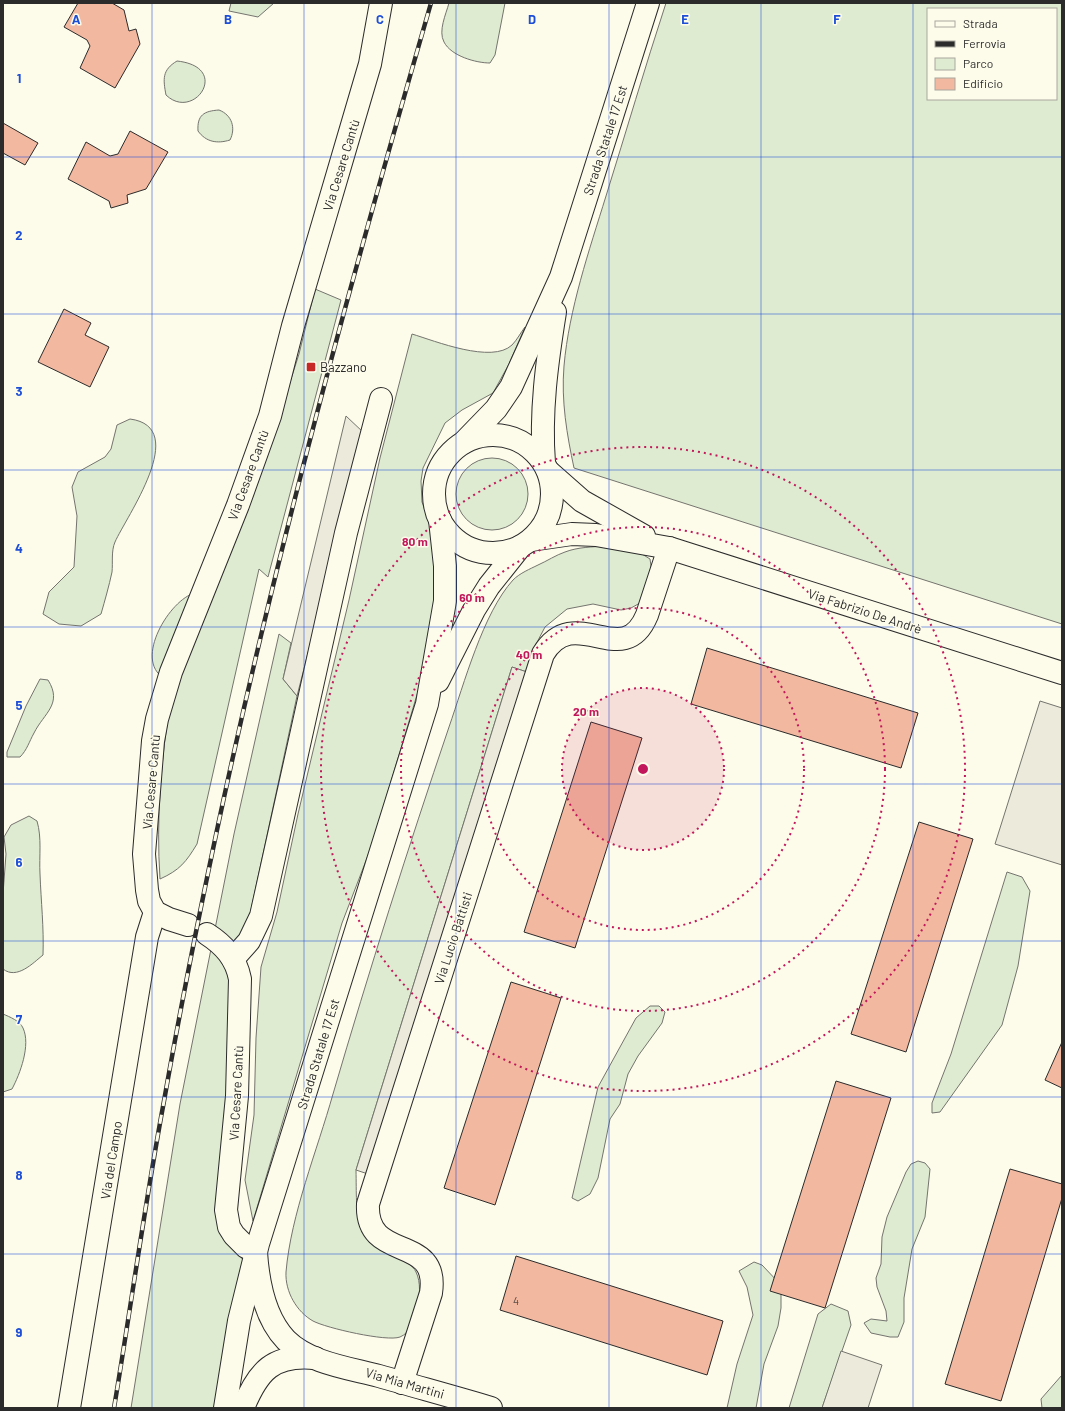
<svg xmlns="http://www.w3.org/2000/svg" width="1065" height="1411" font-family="Barlow,sans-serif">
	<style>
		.green { fill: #deebd1; stroke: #74746e; fill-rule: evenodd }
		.parking { fill: #eceadb; stroke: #74746e }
		.building { fill: #f2b8a0; stroke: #2b2b2b }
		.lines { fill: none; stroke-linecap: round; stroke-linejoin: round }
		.minor-casing { stroke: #2b2b2b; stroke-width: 24 }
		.major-casing { stroke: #2b2b2b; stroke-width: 24 }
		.minor { stroke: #fdfbea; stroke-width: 22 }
		.major { stroke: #fdfbea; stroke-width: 22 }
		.rail-casing { stroke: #2b2b2b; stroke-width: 4.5 }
		.rail { stroke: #fdfbea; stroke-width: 3; stroke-dasharray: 9; stroke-linecap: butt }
		.grid { fill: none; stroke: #1d4ed8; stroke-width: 1; stroke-opacity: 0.55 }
		.ring { fill: none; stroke: #c2185b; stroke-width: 2; stroke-dasharray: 2 4 }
		.poi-dot { fill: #c62828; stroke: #fdfbea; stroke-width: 1.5 }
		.labels { text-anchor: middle; stroke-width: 3; stroke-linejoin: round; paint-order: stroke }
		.number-label { font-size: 11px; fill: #5d4e48 }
		.street-label { font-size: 13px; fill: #2b2b2b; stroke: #fdfbea }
		.poi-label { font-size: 13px; fill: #2b2b2b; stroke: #fdfbea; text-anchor: start }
		.grid-label { font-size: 13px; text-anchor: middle; font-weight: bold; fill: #1d4ed8; stroke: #fdfbea; stroke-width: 3; stroke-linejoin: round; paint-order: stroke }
		.centre { fill: #c2185b; stroke: #fdfbea; stroke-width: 2 }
		.ring-label { font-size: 12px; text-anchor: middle; font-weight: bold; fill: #c2185b; stroke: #fdfbea; stroke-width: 3; stroke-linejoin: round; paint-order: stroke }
	</style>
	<rect width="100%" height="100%" fill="#fdfbea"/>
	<g class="green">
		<path d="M231,3H274L258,17L229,11Z"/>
		<path d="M449,3H505L495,55L490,63C476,63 451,56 444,42C438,31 446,14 449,3Z"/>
		<path d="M666,3H1062V624L574,468C567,435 561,401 564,366C569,309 589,251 606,196C626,132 645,67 666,3ZM928,9H1056V99H928Z"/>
		<path d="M177,61C232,67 194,122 166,95C163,79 162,70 177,61Z"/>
		<path d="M219,110C232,115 236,128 230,140C217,144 206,142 198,131C197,115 204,111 219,110Z"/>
		<path d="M315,289L341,300L268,577L259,569L197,844C186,862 180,870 160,879C156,820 161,757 171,699L263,467L299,354Z"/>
		<path d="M525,327L509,364L493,393L462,410L445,423L423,468L421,481L422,502L435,537L441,558L428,658L372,845L342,923L253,1221L245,1180L254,1115L256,1038L261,967L277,912L298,814L349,600L380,458L412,334C435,341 492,364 512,345C517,340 521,332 525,327Z"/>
		<path d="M130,419C191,427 126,517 115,542C111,551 113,563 112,572C109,586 105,600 101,614L81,626L59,624L43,614L49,592L74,567L77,516L72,487L78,472L105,457L111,449L117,425Z"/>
		<circle cx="492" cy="494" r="36"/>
		<path d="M606,546L642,554L650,559L651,566L649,578L640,603L631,608L621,610L593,604L567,609L545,627L534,648L527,672L512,667L356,1170C357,1219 352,1231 398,1258C405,1262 413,1265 416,1272C421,1282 420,1297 417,1307C414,1317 411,1333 400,1337C387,1342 326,1328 313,1321C297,1312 285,1292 286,1272C291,1214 317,1151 333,1094C369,971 408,848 449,727C464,684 483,613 513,580C520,573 530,569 538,565C547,561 556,555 565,552C578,547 592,547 606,546Z"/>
		<path d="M195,593L164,678C133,660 170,599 195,593Z"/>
		<path d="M279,634L291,643L283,679L297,696L246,933L231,1239L244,1262L219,1408H131L180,1104L234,834Z"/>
		<path d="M40,679L48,680C63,704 44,713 34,733C29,742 27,750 20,757H7V752L26,706Z"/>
		<path d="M29,816L37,821C42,838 39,856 40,874C41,901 44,928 43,955C33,963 17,980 3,969V894L6,854L4,837L11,825Z"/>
		<path d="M1007,872L1022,877L1030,891L1018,966L1002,1025L940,1112L932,1113V1103L951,1054Z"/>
		<path d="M650,1006H659L665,1012L662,1023L638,1056L628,1074L620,1104L610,1119L598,1178L590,1194L578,1201L572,1198L598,1087L636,1018Z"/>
		<path d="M3,1014C10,1017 20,1021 23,1028C31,1045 20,1074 12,1089L3,1092Z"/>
		<path d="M918,1161L925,1163L930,1169L925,1217L912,1249L904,1298V1322L898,1337H890L871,1333L864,1323L871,1319L887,1321L886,1311L877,1287L876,1278L881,1264L882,1237L887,1217L906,1172L911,1164Z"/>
		<path d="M754,1262L762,1265L780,1284L781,1289V1308L778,1326L764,1364L756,1408H727L737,1364L753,1315L747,1287L739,1271Z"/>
		<path d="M831,1304L848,1311L851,1325L822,1408H789L818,1314Z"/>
		<path d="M1062,1375V1408H1042L1041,1399Z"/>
	</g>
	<g class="parking">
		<path d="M346,416L364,433L297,696L283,679Z"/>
		<path d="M512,667L527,672L371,1175L356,1170Z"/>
		<path d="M1040,701L1062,708V865L995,844Z"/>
		<path d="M841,1351L882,1365L868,1408H822Z"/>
	</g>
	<g class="building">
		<path d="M78,3H112L124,10L129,31L136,29L140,44L115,88L80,68L90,46L87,40L64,27Z"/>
		<path d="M3,123L38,143L25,165L3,153Z"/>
		<path d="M130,131L168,152L146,189L127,195L128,203L111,208L109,201L68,179L86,142L110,156L118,154Z"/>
		<path d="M64,309L91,323L85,335L109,347L90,387L38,362Z"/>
		<path d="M707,648L918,713L901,768L691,704Z"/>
		<path d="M591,722L642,738L575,948L524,932Z"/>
		<path d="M919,822L973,839L906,1052L851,1034Z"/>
		<path d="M511,982L561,998L495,1205L444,1188Z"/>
		<path d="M1062,1042V1088L1045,1080Z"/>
		<path d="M836,1081L891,1098L825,1308L770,1291Z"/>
		<path d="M1010,1169L1062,1184V1198L1001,1401L945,1384Z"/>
		<path d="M516,1256L723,1321L707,1375L500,1310Z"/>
	</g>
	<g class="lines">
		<defs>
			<g id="minor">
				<path d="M548,471L582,501L644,536"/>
				<path d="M531,540L572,534L596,535L669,548L1062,673"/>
				<path d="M188,925L169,919L155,912L149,901L147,890L144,854L153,741L157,719L171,672L238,505L270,416L293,326L370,64L381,3"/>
				<path d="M207,934C224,945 236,958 240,979L237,1096L226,1210L229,1227L234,1235L246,1247L256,1252C258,1282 264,1317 286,1340C309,1363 349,1368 379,1376C417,1387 454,1397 491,1408"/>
				<path d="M233,959L249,941L261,916L346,533L381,399"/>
				<path d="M402,1383L431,1293C440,1232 365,1264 368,1204L543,654C575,601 623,673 647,615L669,548"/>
				<path d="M69,1408L147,937L155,912"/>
				<path d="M243,1408C258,1371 273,1354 315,1358"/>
			</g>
			<g id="major">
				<circle cx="493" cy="494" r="59"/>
				<path d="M464,442L496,409L511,387L561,277L648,3"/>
				<path d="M544,463C540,412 547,362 555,312"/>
				<path d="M438,681L474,610L489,586L520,547"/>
				<path d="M225,1408L239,1321L258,1244L427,704L445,601V566L440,520"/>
			</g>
		</defs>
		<use href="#minor" class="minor-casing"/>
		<use href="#major" class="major-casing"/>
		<use href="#minor" class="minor"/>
		<use href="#major" class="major"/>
		<defs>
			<path id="rail" d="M114,1408C131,1306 145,1203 164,1101C180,1010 198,920 217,830C276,552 352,277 431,3"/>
		</defs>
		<use href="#rail" class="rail-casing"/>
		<use href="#rail" class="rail"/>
	</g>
	<path class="grid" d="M152,3V1408M304,3V1408M456,3V1408M609,3V1408M761,3V1408M913,3V1408M3,157H1062M3,314H1062M3,470H1062M3,627H1062M3,784H1062M3,941H1062M3,1097H1062M3,1254H1062"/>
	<circle cx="643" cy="769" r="81" fill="#c2185b" fill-opacity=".12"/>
	<g class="ring">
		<circle cx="643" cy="769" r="81"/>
		<circle cx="643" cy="769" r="161"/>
		<circle cx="643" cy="769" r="242"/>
		<circle cx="643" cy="769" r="322"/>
	</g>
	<rect class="poi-dot" x="306" y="362" width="10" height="10" rx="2"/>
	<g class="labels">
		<g class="number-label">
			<text x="516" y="1305">4</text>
		</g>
		<g class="street-label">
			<text transform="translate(605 140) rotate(-72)" y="5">Strada Statale 17 Est</text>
			<text transform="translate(341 165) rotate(-73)" y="5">Via Cesare Cantù</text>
			<text transform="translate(248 475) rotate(-70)" y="5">Via Cesare Cantù</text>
			<text transform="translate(865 611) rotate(18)" y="5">Via Fabrizio De Andrè</text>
			<text transform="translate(151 782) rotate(-85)" y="5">Via Cesare Cantù</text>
			<text transform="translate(453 938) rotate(-72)" y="5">Via Lucio Battisti</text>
			<text transform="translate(318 1054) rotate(-73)" y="5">Strada Statale 17 Est</text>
			<text transform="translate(236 1093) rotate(-87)" y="5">Via Cesare Cantù</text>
			<text transform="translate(111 1160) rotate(-81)" y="5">Via del Campo</text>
			<text transform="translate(405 1383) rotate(16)" y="5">Via Mia Martini</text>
		</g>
		<g class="poi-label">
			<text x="320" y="372">Bazzano</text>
		</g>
	</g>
	<g class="grid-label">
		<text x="76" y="24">A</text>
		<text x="228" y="24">B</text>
		<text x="380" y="24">C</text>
		<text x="532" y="24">D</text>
		<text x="685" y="24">E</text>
		<text x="837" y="24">F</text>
		<text x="19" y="83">1</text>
		<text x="19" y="240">2</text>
		<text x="19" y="396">3</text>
		<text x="19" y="553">4</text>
		<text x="19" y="710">5</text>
		<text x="19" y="867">6</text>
		<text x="19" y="1024">7</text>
		<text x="19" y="1180">8</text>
		<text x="19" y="1337">9</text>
	</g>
	<circle cx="643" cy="769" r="6" class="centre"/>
	<g class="ring-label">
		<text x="415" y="546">80 m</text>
		<text x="472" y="602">60 m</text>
		<text x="529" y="659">40 m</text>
		<text x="586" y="716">20 m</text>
	</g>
	<rect width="1065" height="1411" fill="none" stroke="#2b2b2b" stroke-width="8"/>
	<rect x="927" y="8" width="130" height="92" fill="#fdfbea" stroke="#a9a89e"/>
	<rect x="935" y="21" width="20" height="6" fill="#fdfbea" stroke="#a9a89e"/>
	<text x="963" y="28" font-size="12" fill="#2b2b2b">Strada</text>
	<rect x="935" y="41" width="20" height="6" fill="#2b2b2b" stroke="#a9a89e"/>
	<text x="963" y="48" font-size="12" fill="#2b2b2b">Ferrovia</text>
	<rect x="935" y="58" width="20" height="12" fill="#deebd1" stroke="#a9a89e"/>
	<text x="963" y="68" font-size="12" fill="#2b2b2b">Parco</text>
	<rect x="935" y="78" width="20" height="12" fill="#f2b8a0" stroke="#a9a89e"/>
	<text x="963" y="88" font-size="12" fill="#2b2b2b">Edificio</text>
</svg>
